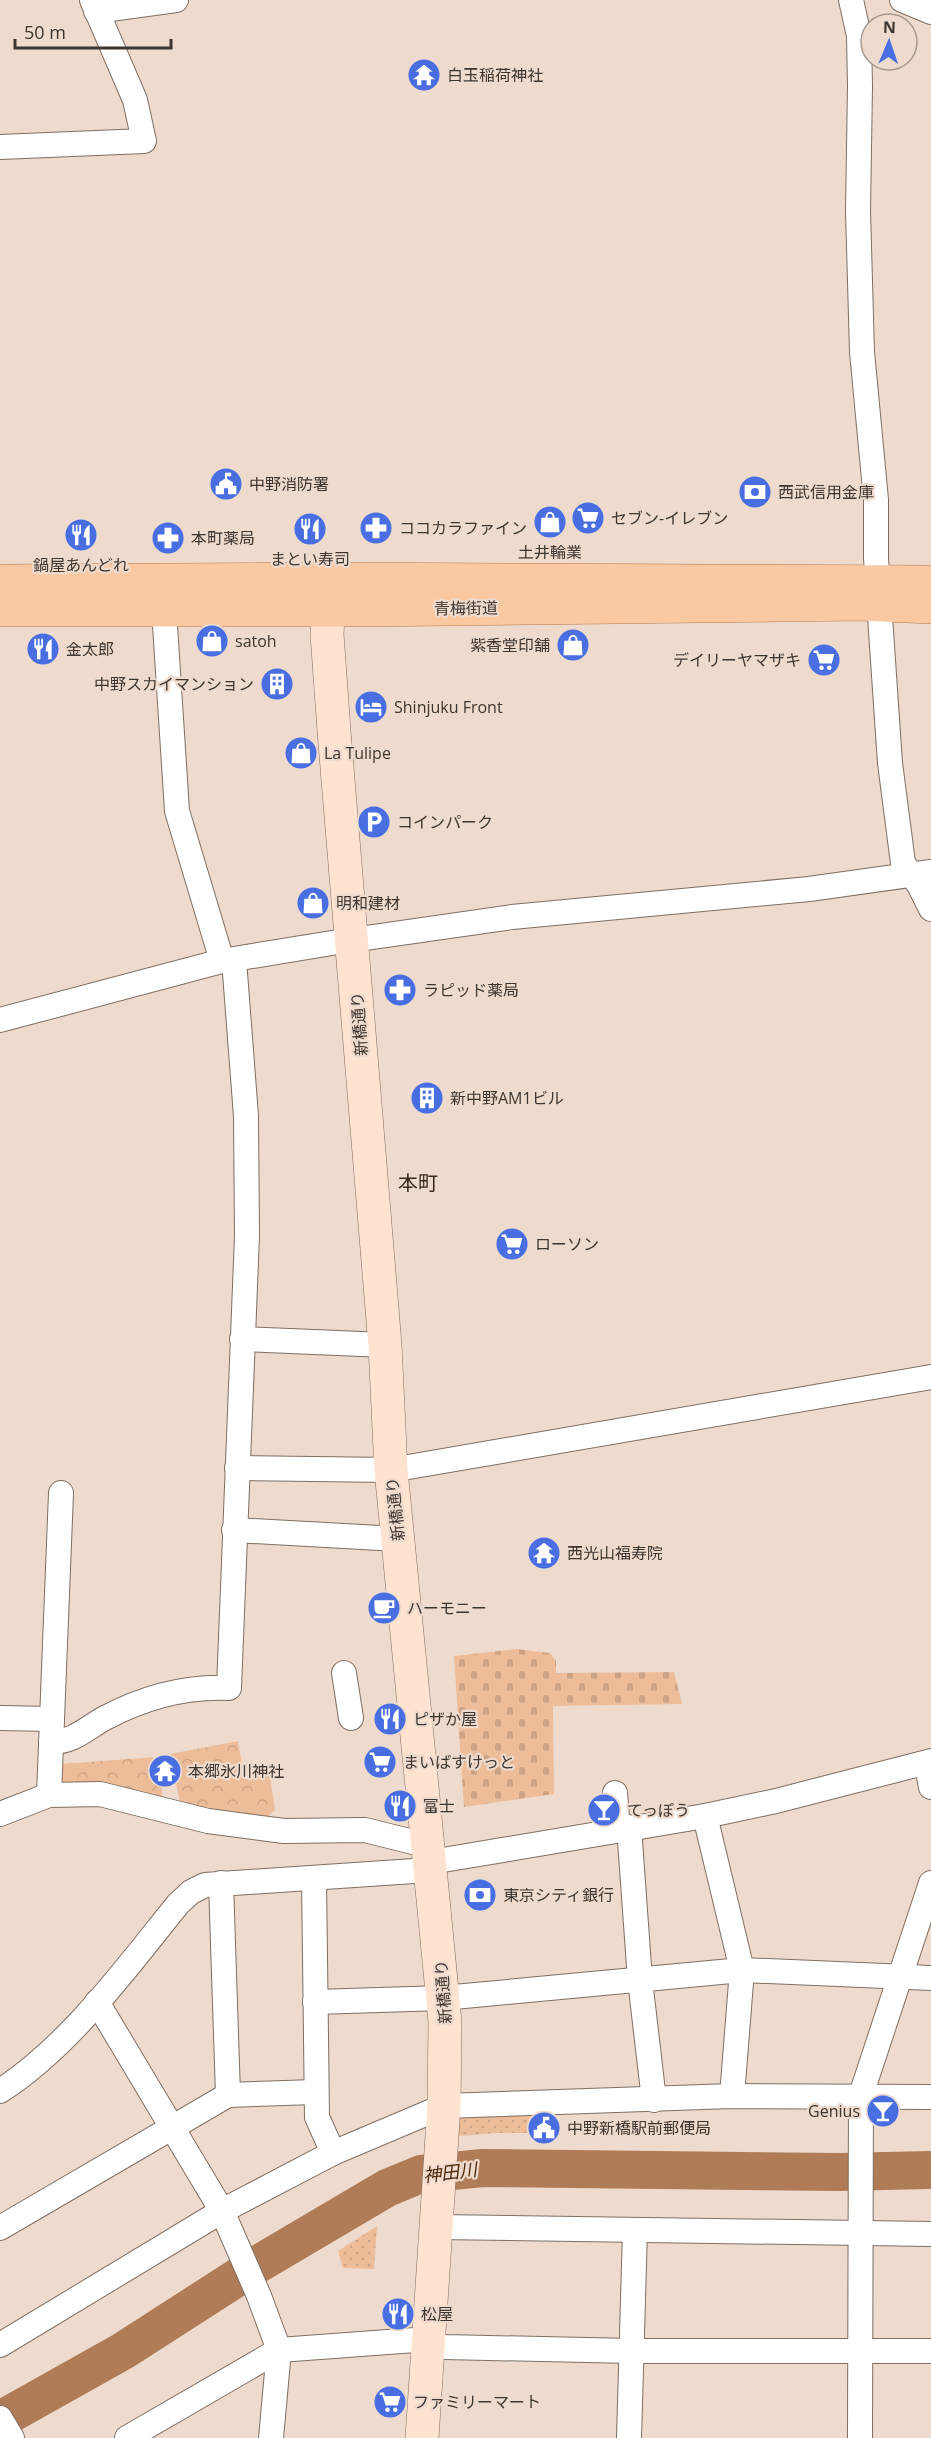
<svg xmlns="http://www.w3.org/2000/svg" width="931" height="2438" font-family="'Open Sans','Noto Sans JP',sans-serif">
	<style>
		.green { fill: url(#green-dots) }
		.forest { fill: url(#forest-crowns) }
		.cemetery { fill: url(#cemetery-stones) }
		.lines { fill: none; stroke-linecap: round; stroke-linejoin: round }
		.river { stroke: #b07c57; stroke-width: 38 }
		.street-casing { stroke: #7f6e62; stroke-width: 26 }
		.secondary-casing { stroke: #7f6e62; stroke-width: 34 }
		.primary-casing { stroke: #b67c50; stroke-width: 34 }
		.street { stroke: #fff; stroke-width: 24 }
		.secondary { stroke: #fde3d0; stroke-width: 33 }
		.primary { stroke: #fac8a1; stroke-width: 33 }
		.labels { text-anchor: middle; stroke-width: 4.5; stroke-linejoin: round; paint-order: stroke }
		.poi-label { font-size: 16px; fill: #3d3530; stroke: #eedbce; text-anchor: start }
		.street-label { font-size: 16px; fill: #3d3530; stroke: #eedbce }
		.water-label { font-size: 18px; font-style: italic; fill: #4b2809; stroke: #eedbce }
		.quarter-label { font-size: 20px; fill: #38291f; stroke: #eedbce }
	</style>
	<defs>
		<pattern id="green-dots" width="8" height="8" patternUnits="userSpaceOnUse" patternTransform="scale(1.5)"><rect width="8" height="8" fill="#edbd9a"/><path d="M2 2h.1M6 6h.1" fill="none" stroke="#cca385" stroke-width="1.8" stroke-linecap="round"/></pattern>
		<pattern id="forest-crowns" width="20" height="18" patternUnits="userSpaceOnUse" patternTransform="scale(1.5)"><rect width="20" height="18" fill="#edbd9a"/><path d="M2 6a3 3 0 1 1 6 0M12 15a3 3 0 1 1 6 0" fill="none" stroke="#cca385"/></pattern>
		<pattern id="cemetery-stones" width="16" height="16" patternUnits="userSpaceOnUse" patternTransform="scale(1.5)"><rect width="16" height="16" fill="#edbd9a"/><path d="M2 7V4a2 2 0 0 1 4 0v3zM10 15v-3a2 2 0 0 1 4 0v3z" fill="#cca385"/></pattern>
	</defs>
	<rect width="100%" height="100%" fill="#eedbce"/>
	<g class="green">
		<path d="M467,2110H533V2133H495L459,2136V2119Z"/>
		<path d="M377,2226L374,2269L343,2268L338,2251Z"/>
	</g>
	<g class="forest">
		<path d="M238,1741L244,1776L269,1770L275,1810L267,1817L180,1803L170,1754Z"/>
		<path d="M157,1757L163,1801L60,1783V1764Z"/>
	</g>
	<path class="cemetery" d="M517,1649L550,1653L556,1661V1673L674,1672L682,1704L553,1706L554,1794L464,1807L454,1656Z"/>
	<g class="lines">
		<path class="river" d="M0,2420L123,2351L255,2266L387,2188L421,2174L483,2168L839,2172L931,2170"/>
		<defs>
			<g id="street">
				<path d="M851,0L859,36L860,86L858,211L862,352L876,500V558L890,763L903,863L919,885L931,909"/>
				<path d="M902,0L931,12"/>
				<path d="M96,11L176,0"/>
				<path d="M0,147L144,141L135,100L92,0"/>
				<path d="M164,610L177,811L222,961"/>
				<path d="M0,1020L222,961L338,942L512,917L809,889L931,872"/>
				<path d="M242,1339L385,1345"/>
				<path d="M237,1468L391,1470L931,1377"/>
				<path d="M234,1530L398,1539"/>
				<path d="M344,1673L351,1718"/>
				<path d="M0,1718L52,1719"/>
				<path d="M51,1742C74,1742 85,1729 105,1718C143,1698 185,1686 229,1688L247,1236L246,1116L234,960"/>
				<path d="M931,1764L928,1771L931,1787"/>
				<path d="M615,1793L618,1829"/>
				<path d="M49,1795L61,1493"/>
				<path d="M0,1814L49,1795L100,1794L208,1821L284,1831L365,1830L429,1846"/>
				<path d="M705,1816L742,1970L732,2096"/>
				<path d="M629,1827L640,1980L654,2100"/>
				<path d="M314,1878L317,2117L333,2153"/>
				<path d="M221,1883L228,2095"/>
				<path d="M97,2002L222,2211L259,2296L279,2350L271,2438"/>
				<path d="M315,2002L443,1998L742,1970L931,1978"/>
				<path d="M0,2091C69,2047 127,1967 178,1904L191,1892L205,1885L414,1871L443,1860L705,1816L776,1801L931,1761"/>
				<path d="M437,2227L931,2234"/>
				<path d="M0,2228L228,2095L315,2092"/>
				<path d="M0,2345L222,2211L333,2153L444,2106L732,2096L931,2097"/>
				<path d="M0,2418L12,2438"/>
				<path d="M127,2438L279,2350L415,2340L444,2347L632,2351H931"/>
				<path d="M629,2438L635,2230"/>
				<path d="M860,2438L861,2095L931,1883"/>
			</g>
			<path id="secondary" d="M330,583L327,634L334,731L385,1345L391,1470L445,2022L444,2106L422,2438"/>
			<g id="primary">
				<path d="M0,581L330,579L931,582"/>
				<path d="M0,610H362L860,604L931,607"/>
			</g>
		</defs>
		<use href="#street" class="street-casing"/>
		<use href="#secondary" class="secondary-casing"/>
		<use href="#primary" class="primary-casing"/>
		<use href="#street" class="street"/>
		<use href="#secondary" class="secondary"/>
		<use href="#primary" class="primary"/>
	</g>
	<defs>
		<symbol id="temple-disc" viewBox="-11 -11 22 22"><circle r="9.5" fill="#486ee1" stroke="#eedbce"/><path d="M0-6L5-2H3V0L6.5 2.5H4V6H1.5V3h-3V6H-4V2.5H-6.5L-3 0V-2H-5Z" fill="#fff"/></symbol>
		<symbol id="civic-disc" viewBox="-11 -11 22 22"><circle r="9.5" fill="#486ee1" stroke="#eedbce"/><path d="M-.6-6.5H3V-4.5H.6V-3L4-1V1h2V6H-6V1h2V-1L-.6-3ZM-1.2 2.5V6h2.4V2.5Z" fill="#fff"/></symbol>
		<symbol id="bank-disc" viewBox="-11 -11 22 22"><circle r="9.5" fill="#486ee1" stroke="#eedbce"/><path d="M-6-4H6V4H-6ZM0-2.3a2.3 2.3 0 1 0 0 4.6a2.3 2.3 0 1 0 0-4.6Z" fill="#fff"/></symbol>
		<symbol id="supermarket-disc" viewBox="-11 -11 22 22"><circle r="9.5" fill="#486ee1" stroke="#eedbce"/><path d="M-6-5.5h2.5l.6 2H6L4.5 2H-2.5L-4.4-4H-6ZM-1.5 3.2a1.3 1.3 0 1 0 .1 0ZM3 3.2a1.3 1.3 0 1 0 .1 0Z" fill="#fff"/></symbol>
		<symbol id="shop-disc" viewBox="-11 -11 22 22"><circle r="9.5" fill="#486ee1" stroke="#eedbce"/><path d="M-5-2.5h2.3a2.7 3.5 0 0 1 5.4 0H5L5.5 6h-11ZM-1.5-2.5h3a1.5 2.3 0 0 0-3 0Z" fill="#fff"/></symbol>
		<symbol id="pharmacy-disc" viewBox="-11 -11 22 22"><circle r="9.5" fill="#486ee1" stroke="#eedbce"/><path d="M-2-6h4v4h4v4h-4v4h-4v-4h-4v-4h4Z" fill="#fff"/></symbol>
		<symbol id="restaurant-disc" viewBox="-11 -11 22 22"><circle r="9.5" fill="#486ee1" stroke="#eedbce"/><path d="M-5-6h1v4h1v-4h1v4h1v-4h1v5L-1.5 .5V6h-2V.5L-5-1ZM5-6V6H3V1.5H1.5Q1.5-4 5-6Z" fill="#fff"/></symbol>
		<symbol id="building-disc" viewBox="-11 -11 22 22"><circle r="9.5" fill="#486ee1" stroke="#eedbce"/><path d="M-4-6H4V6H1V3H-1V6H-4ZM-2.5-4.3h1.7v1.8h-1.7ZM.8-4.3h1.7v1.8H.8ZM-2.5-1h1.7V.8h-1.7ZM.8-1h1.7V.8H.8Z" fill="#fff"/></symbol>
		<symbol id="hotel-disc" viewBox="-11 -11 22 22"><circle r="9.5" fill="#486ee1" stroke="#eedbce"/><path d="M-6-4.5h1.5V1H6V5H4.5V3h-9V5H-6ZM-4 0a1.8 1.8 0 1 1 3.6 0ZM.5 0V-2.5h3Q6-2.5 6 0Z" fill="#fff"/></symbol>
		<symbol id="parking-disc" viewBox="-11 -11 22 22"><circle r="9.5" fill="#486ee1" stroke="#eedbce"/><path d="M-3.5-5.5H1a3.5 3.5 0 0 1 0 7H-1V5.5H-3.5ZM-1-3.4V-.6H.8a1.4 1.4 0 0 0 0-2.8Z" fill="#fff"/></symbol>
		<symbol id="cafe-disc" viewBox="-11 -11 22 22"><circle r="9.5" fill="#486ee1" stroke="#eedbce"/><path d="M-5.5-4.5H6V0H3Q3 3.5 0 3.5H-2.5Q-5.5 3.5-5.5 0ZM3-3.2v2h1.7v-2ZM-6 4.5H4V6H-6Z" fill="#fff"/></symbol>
		<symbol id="bar-disc" viewBox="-11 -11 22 22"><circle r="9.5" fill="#486ee1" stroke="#eedbce"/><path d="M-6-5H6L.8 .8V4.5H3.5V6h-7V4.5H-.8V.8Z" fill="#fff"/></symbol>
	</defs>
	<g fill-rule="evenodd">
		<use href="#temple-disc" x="405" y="56" width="38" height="38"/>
		<use href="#civic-disc" x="207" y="465" width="38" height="38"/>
		<use href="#bank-disc" x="736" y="473" width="38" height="38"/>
		<use href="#supermarket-disc" x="569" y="499" width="38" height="38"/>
		<use href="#shop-disc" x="531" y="503" width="38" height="38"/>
		<use href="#pharmacy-disc" x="357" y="509" width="38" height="38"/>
		<use href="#restaurant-disc" x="291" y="510" width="38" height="38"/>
		<use href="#restaurant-disc" x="62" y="516" width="38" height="38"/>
		<use href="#pharmacy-disc" x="149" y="519" width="38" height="38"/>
		<use href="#shop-disc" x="193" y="622" width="38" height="38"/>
		<use href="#shop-disc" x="554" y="626" width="38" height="38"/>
		<use href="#restaurant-disc" x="24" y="630" width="38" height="38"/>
		<use href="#supermarket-disc" x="805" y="641" width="38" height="38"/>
		<use href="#building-disc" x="258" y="665" width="38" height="38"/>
		<use href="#hotel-disc" x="352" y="688" width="38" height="38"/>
		<use href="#shop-disc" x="282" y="734" width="38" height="38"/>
		<use href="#parking-disc" x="355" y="803" width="38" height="38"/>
		<use href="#shop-disc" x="294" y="884" width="38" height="38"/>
		<use href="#pharmacy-disc" x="381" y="971" width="38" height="38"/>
		<use href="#building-disc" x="408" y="1079" width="38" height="38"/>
		<use href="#supermarket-disc" x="493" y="1225" width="38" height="38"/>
		<use href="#temple-disc" x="525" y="1534" width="38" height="38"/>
		<use href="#cafe-disc" x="365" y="1589" width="38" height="38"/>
		<use href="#restaurant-disc" x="371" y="1700" width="38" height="38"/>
		<use href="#supermarket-disc" x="361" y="1743" width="38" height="38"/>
		<use href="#temple-disc" x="146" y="1752" width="38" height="38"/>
		<use href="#restaurant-disc" x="381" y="1787" width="38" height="38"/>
		<use href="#bar-disc" x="585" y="1791" width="38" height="38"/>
		<use href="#bank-disc" x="461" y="1876" width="38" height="38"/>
		<use href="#bar-disc" x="864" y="2092" width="38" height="38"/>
		<use href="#civic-disc" x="525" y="2109" width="38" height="38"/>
		<use href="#restaurant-disc" x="379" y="2295" width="38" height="38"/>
		<use href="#supermarket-disc" x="371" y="2383" width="38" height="38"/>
	</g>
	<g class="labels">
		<g class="poi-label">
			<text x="447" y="81">白玉稲荷神社</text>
			<text x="249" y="490">中野消防署</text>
			<text x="778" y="498">西武信用金庫</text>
			<text x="611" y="524">セブン-イレブン</text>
			<text x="399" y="534">ココカラファイン</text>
			<text x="191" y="544">本町薬局</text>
			<text x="550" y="558" text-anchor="middle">土井輪業</text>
			<text x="310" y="565" text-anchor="middle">まとい寿司</text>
			<text x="81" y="571" text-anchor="middle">鍋屋あんどれ</text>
			<text x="235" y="647">satoh</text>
			<text x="550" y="651" text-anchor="end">紫香堂印舗</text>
			<text x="66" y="655">金太郎</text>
			<text x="801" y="666" text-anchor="end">デイリーヤマザキ</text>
			<text x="254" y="690" text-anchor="end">中野スカイマンション</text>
			<text x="394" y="713">Shinjuku Front</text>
			<text x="324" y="759">La Tulipe</text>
			<text x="397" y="828">コインパーク</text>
			<text x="336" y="909">明和建材</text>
			<text x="423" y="996">ラピッド薬局</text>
			<text x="450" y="1104">新中野AM1ビル</text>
			<text x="535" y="1250">ローソン</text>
			<text x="567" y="1559">西光山福寿院</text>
			<text x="407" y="1614">ハーモニー</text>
			<text x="413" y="1725">ピザか屋</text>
			<text x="403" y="1768">まいばすけっと</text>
			<text x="188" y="1777">本郷氷川神社</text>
			<text x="423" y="1812">富士</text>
			<text x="627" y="1816">てっぽう</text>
			<text x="503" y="1901">東京シティ銀行</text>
			<text x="860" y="2117" text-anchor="end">Genius</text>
			<text x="567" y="2134">中野新橋駅前郵便局</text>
			<text x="421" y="2320">松屋</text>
			<text x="413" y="2408">ファミリーマート</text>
		</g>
		<g class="street-label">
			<text transform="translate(466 608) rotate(-1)" y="6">青梅街道</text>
			<text transform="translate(359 1024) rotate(-94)" y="6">新橋通り</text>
			<text transform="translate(395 1509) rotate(-96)" y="6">新橋通り</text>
			<text transform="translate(443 1992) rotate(-94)" y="6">新橋通り</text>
		</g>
		<g class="water-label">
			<text transform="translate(450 2173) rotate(-7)" y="6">神田川</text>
		</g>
		<g class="quarter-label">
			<text x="418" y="1190">本町</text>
		</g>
	</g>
	<g transform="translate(889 42) rotate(2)"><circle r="28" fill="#eedbce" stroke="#a7998f" stroke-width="1.5"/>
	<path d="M0-4.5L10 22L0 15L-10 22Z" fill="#486ee1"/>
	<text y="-9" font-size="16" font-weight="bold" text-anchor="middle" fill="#3d3530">N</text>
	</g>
	<path d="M15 39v9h156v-9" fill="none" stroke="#3d3530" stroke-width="3"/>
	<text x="24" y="39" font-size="18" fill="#3d3530" stroke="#eedbce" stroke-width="4.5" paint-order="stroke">50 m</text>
</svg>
